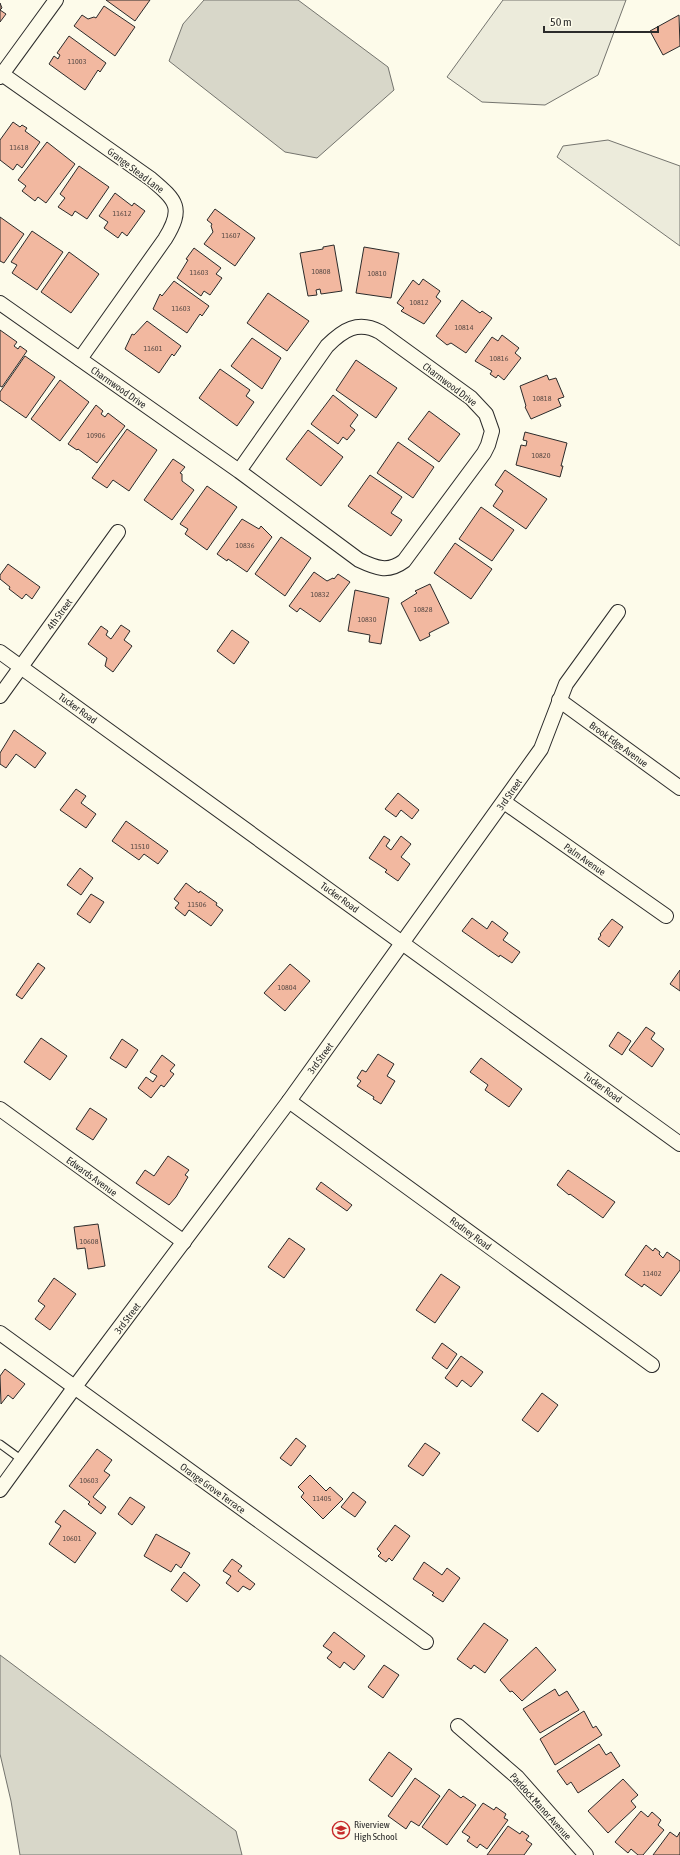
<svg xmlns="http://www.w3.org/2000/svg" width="680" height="1855" font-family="'Asap Condensed',sans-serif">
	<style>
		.green { fill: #ecebdb; stroke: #74746e }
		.water { fill: #d8d7c9; stroke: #74746e }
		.building { fill: #f2b8a0; stroke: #2b2b2b }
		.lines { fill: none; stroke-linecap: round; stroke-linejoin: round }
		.service-casing { stroke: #2b2b2b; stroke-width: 9 }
		.minor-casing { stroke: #2b2b2b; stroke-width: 16 }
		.service { stroke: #fdfbea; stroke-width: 7 }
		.minor { stroke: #fdfbea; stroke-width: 14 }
		.labels { text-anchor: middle; stroke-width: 3; stroke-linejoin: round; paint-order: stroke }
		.number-label { font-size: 8px; fill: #5d4e48 }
		.street-label { font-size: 10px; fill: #2b2b2b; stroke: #fdfbea }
		.poi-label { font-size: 10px; fill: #2b2b2b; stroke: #fdfbea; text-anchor: start }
	</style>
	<rect width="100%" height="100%" fill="#fdfbea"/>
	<g class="green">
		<path d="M503,0H626L598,75L545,105L482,102L447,77Z"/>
		<path d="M608,140L680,166V246L557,157L563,146Z"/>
	</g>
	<g class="water">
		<path d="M204,0H298L388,67L394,90L317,158L285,152L169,61L183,24Z"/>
		<path d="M0,1655L236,1831L242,1855H20L11,1801L0,1754Z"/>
	</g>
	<g class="building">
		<path d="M106,0H150L135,21Z"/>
		<path d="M0,3L2,8L0,10L6,14L0,22Z"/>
		<path d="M104,6L135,27L115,56L74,26L82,15L88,19L94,17L96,18Z"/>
		<path d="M679,15L680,46L663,55L650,31Z"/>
		<path d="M69,36L106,63L100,72L98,70L85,90L49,64L54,56L58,59L60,55L57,53Z"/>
		<path d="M13,122L20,127L22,125L27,128L25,131L40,142L22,168L17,164L13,170L0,160V140Z"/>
		<path d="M47,142L75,164L46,203L38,197L35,201L22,191L26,186L18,180Z"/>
		<path d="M79,166L109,187L87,219L75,211L72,216L58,207L65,198L60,194Z"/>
		<path d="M115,193L132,206L134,203L145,211L127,236L122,232L118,238L104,228L108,222L99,216Z"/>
		<path d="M215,209L255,238L235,266L204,244L213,232L211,226L212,224L207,220Z"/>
		<path d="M0,217L24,234L4,263L0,261Z"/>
		<path d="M32,231L63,252L37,290L12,273L17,265L11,262Z"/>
		<path d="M334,245L342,291L321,294L320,289L316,290L317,295L308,296L300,253L323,249V247Z"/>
		<path d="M364,247L399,253L391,298L356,293Z"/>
		<path d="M194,248L221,268L216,274L222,278L210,295L204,291L201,296L177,278L188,260L186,259Z"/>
		<path d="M69,252L99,274L71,313L41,292Z"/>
		<path d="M423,279L440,291L436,297L441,301L424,324L401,311L404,308L397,303L413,280L419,285Z"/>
		<path d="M174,281L209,306L202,316L200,314L187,333L153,309L160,294L162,296Z"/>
		<path d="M268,293L309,321L287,351L247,323Z"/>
		<path d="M462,300L480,313L482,311L492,318L466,353L451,343L447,345L436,336Z"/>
		<path d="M147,321L181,346L174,356L172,354L159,373L125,349L132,334L134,335Z"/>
		<path d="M0,330L17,342L14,346L18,349L20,346L27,351L2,387L0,386Z"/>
		<path d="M502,335L519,348L515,353L521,358L504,380L498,375L496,378L490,374L492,371L475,361L492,337L498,341Z"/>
		<path d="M252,338L281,358L262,389L231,366Z"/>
		<path d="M25,356L55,377L26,418L0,400V392Z"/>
		<path d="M356,360L397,388L376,418L336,390Z"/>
		<path d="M220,369L250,390L246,396L254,402L237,426L199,398Z"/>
		<path d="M547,375L549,380L556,378L564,397L558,399L561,406L531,419L525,407L526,406L520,386Z"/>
		<path d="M60,380L89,402L60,441L31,419Z"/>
		<path d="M333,395L358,415L350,426L355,430L347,440L343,437L338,444L311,424Z"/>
		<path d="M96,405L103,411L101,414L105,417L108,413L125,426L97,463L78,449L77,450L68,444Z"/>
		<path d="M429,411L460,434L439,462L408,439Z"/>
		<path d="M127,429L157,450L129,491L113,480L107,488L92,478Z"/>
		<path d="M308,430L343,457L321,486L286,459Z"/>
		<path d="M525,432L567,443L561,466H563L560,477L516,465L521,445L526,446L527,441L523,440Z"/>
		<path d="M398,442L434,467L413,498L377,473Z"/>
		<path d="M173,459L185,467L180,473L182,474V481L194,490L172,520L144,500Z"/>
		<path d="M505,470L547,499L526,529L493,506L503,491L495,485Z"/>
		<path d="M370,475L402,497L391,513L402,520L391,536L348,506Z"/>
		<path d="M207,486L237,507L207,550L185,534L188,529L180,524Z"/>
		<path d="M481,507L514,530L492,561L459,539Z"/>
		<path d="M242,519L259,529L261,526L272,537L247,572L228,559L227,561L217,554Z"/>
		<path d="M281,537L311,558L285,596L255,574Z"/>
		<path d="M455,543L492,569L471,599L434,573Z"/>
		<path d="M8,564L40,587L32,599L26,594L22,599L9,589L10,587L0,579V575Z"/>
		<path d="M314,572L327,581L333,578L334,579L338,574L350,582L320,622L300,608L297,612L289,606Z"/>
		<path d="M430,584L449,623L429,633L430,636L420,641L401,603L417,593L415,591Z"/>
		<path d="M355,590L389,598L381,644L369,642L370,635L348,631Z"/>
		<path d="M121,625L130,631L124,640L132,646L113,672L105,666L107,658L88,644L101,626L108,631L106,635L111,639Z"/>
		<path d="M232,630L249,642L234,664L217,651Z"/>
		<path d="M14,730L46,753L35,768L16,754L6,768L0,764V753Z"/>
		<path d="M76,789L86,796L81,803L96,814L86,828L60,810Z"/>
		<path d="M398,793L419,810L412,819L401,810L396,817L385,809Z"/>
		<path d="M126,821L168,851L158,864L144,854L139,860L112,841Z"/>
		<path d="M384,836L390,840L386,846L391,850L401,836L411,844L401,857L410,864L398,881L385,872L387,870L369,858Z"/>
		<path d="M80,868L93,878L81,895L67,885Z"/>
		<path d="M186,883L199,893L200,891L217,903L216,905L223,910L211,926L189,910L185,916L175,908L179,903L174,899Z"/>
		<path d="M91,894L104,902L90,923L77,914Z"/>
		<path d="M472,918L487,929L492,921L508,933L503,940L520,952L512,963L500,955L499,957L462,931Z"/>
		<path d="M612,919L623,927L609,947L598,939L601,935L600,934Z"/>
		<path d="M38,963L45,968L22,999L16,995Z"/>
		<path d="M290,964L310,981L285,1011L264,993Z"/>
		<path d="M680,970V991L670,984Z"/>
		<path d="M646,1027L655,1033L651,1039L664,1049L652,1067L629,1050Z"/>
		<path d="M618,1032L631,1041L622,1055L609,1046Z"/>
		<path d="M41,1038L67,1056L50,1080L24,1062Z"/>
		<path d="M122,1039L138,1050L126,1068L110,1058Z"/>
		<path d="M378,1054L394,1064L387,1076L395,1081L381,1104L373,1099L374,1097L357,1086L361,1081L357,1078L362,1070L366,1072Z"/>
		<path d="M162,1055L175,1065L170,1071L174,1074L164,1087L161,1085L151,1098L138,1088L146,1077L153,1082L157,1076L150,1072Z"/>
		<path d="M481,1058L522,1089L509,1107L485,1090L488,1085L470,1072Z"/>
		<path d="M90,1108L107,1119L93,1140L76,1129Z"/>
		<path d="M168,1156L189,1170L185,1175L188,1177L176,1197L169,1205L136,1183L145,1170L154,1176Z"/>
		<path d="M568,1170L615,1202L603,1218L570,1194L569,1195L557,1185Z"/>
		<path d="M321,1182L352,1205L347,1211L316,1189Z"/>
		<path d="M98,1224L105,1266L88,1269L85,1248L77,1249L74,1227Z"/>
		<path d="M289,1238L305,1249L284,1278L268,1267Z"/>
		<path d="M646,1245L653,1251L655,1248L660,1252L659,1254L663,1258L667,1252L680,1261V1270L661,1296L644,1284L642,1287L625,1275Z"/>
		<path d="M441,1274L460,1287L435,1323L416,1310Z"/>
		<path d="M54,1278L76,1294L50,1330L35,1319L45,1306L38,1301Z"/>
		<path d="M442,1343L457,1354L447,1369L432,1358Z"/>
		<path d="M461,1356L483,1372L471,1387L462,1380L457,1387L445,1378Z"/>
		<path d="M5,1369L25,1384L13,1399L8,1395L1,1404L0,1376Z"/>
		<path d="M542,1393L558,1405L538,1432L522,1420Z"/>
		<path d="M296,1438L306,1446L291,1466L280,1458Z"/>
		<path d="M425,1443L440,1453L423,1476L408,1466Z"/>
		<path d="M97,1449L112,1460L104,1471L110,1475L93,1497L106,1507L101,1514L88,1504L90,1502L69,1486Z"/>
		<path d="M310,1475L326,1491L330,1487L343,1499L323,1519L301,1497L304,1493L298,1487Z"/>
		<path d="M353,1492L366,1502L355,1517L341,1507Z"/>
		<path d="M130,1497L145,1507L132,1525L118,1514Z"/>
		<path d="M64,1510L96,1533L75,1563L49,1544L61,1526L55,1522Z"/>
		<path d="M395,1525L410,1536L392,1561L389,1558L386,1562L378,1556L381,1553L377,1549Z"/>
		<path d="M156,1534L190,1553L181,1568L176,1564L171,1572L144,1556Z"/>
		<path d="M232,1559L242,1566L238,1571L255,1584L250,1590L243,1586L238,1592L226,1583L231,1576L223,1571Z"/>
		<path d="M424,1562L442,1575L447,1568L460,1578L443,1602L432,1595L434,1593L413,1579Z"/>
		<path d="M184,1572L200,1585L187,1602L171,1590Z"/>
		<path d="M484,1623L508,1640L485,1673L474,1665L471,1669L457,1659Z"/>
		<path d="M334,1632L365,1656L354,1670L344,1662L340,1668L327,1658L332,1652L323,1646Z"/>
		<path d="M536,1647L556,1670L522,1701L512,1691L510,1692L500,1680Z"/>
		<path d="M384,1665L399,1675L383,1698L368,1687Z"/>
		<path d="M555,1689L559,1696L567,1691L579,1710L540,1733L523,1709Z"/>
		<path d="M584,1711L593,1728L596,1726L602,1735L555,1765L540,1739Z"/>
		<path d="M599,1744L606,1755L611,1752L620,1766L578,1793L571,1782L567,1785L557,1771Z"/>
		<path d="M389,1752L412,1769L392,1797L369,1780Z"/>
		<path d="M415,1778L440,1796L419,1826L411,1821L406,1829L388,1816Z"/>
		<path d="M623,1779L638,1795L631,1801L636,1807L608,1833L588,1811Z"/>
		<path d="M449,1789L461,1798L463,1796L476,1805L447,1845L422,1827Z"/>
		<path d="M483,1803L494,1810L496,1807L506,1814L504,1818L508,1820L487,1849L480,1844L477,1848L467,1841L470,1837L462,1832Z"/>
		<path d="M641,1811L648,1817L652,1812L661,1820L658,1825L664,1830L643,1855H638L631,1849L628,1853L615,1842Z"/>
		<path d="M508,1826L520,1834L522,1831L529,1836L526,1840L532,1844L524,1855H487Z"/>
		<path d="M670,1832L677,1837L680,1832V1855H653Z"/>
	</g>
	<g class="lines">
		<defs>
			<path id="service" d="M0,1444L22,1460"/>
			<g id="minor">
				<path d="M2,74L151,179C177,201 184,208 165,239L80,359"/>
				<path d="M0,77L56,0"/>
				<path d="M0,303L239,471L359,560C376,568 388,573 404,561L484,453L488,445L492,431L486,414L471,398L380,332C358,320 343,330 327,346L239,471"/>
				<path d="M0,652L680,1144"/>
				<path d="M0,696L118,532"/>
				<path d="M559,700L680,788"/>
				<path d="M504,802L666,916"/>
				<path d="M289,1101L652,1365"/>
				<path d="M0,1109L184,1242"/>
				<path d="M0,1333L426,1642"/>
				<path d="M0,1490L74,1388L289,1101L541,749L566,684L618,612"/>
				<path d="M458,1726L517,1777L586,1855"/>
			</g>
		</defs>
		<use href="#service" class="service-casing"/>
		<use href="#minor" class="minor-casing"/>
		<use href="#service" class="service"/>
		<use href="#minor" class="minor"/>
	</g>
	<defs>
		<symbol id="school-ring" viewBox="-11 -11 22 22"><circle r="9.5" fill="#fdfbea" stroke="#c62828" stroke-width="1.5"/><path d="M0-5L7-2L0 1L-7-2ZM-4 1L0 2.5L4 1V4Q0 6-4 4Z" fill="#c62828"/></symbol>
	</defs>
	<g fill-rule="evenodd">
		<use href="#school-ring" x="331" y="1820" width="20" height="20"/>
	</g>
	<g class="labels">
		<g class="number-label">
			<text x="77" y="64">11003</text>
			<text x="19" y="150">11618</text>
			<text x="122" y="216">11612</text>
			<text x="231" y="238">11607</text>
			<text x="321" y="274">10808</text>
			<text x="199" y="275">11603</text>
			<text x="377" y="276">10810</text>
			<text x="419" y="305">10812</text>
			<text x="181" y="311">11603</text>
			<text x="464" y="330">10814</text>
			<text x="153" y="351">11601</text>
			<text x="499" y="361">10816</text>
			<text x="542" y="401">10818</text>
			<text x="96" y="438">10906</text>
			<text x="541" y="458">10820</text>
			<text x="245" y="548">10836</text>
			<text x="320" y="597">10832</text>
			<text x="423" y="612">10828</text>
			<text x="367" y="622">10830</text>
			<text x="140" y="849">11510</text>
			<text x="197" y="907">11506</text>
			<text x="287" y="990">10804</text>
			<text x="89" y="1244">10608</text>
			<text x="652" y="1276">11402</text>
			<text x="89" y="1483">10603</text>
			<text x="322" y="1501">11405</text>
			<text x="72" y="1541">10601</text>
		</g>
		<g class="street-label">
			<text transform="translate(136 170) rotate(37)" y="4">Grange Stead Lane</text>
			<text transform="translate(450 384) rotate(37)" y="4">Charmwood Drive</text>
			<text transform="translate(119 387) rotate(35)" y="4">Charmwood Drive</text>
			<text transform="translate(59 614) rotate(-54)" y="4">4th Street</text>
			<text transform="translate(78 708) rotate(36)" y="4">Tucker Road</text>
			<text transform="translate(619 744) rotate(36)" y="4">Brook Edge Avenue</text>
			<text transform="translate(509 794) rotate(-55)" y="4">3rd Street</text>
			<text transform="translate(585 859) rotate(35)" y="4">Palm Avenue</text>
			<text transform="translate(340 897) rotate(36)" y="4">Tucker Road</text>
			<text transform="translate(320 1058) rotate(-54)" y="4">3rd Street</text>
			<text transform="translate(603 1087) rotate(36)" y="4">Tucker Road</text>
			<text transform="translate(92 1176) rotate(36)" y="4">Edwards Avenue</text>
			<text transform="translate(471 1233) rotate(36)" y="4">Rodney Road</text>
			<text transform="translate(127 1318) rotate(-53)" y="4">3rd Street</text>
			<text transform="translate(213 1488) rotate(36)" y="4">Orange Grove Terrace</text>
			<text transform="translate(541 1806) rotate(48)" y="4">Paddock Manor Avenue</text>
		</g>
		<g class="poi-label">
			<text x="354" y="1828">Riverview<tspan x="354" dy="12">High School</tspan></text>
		</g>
	</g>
	<path d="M544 26v6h114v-6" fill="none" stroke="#2b2b2b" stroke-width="2"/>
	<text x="550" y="26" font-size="12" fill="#2b2b2b" stroke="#fdfbea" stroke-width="3" paint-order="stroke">50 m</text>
</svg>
